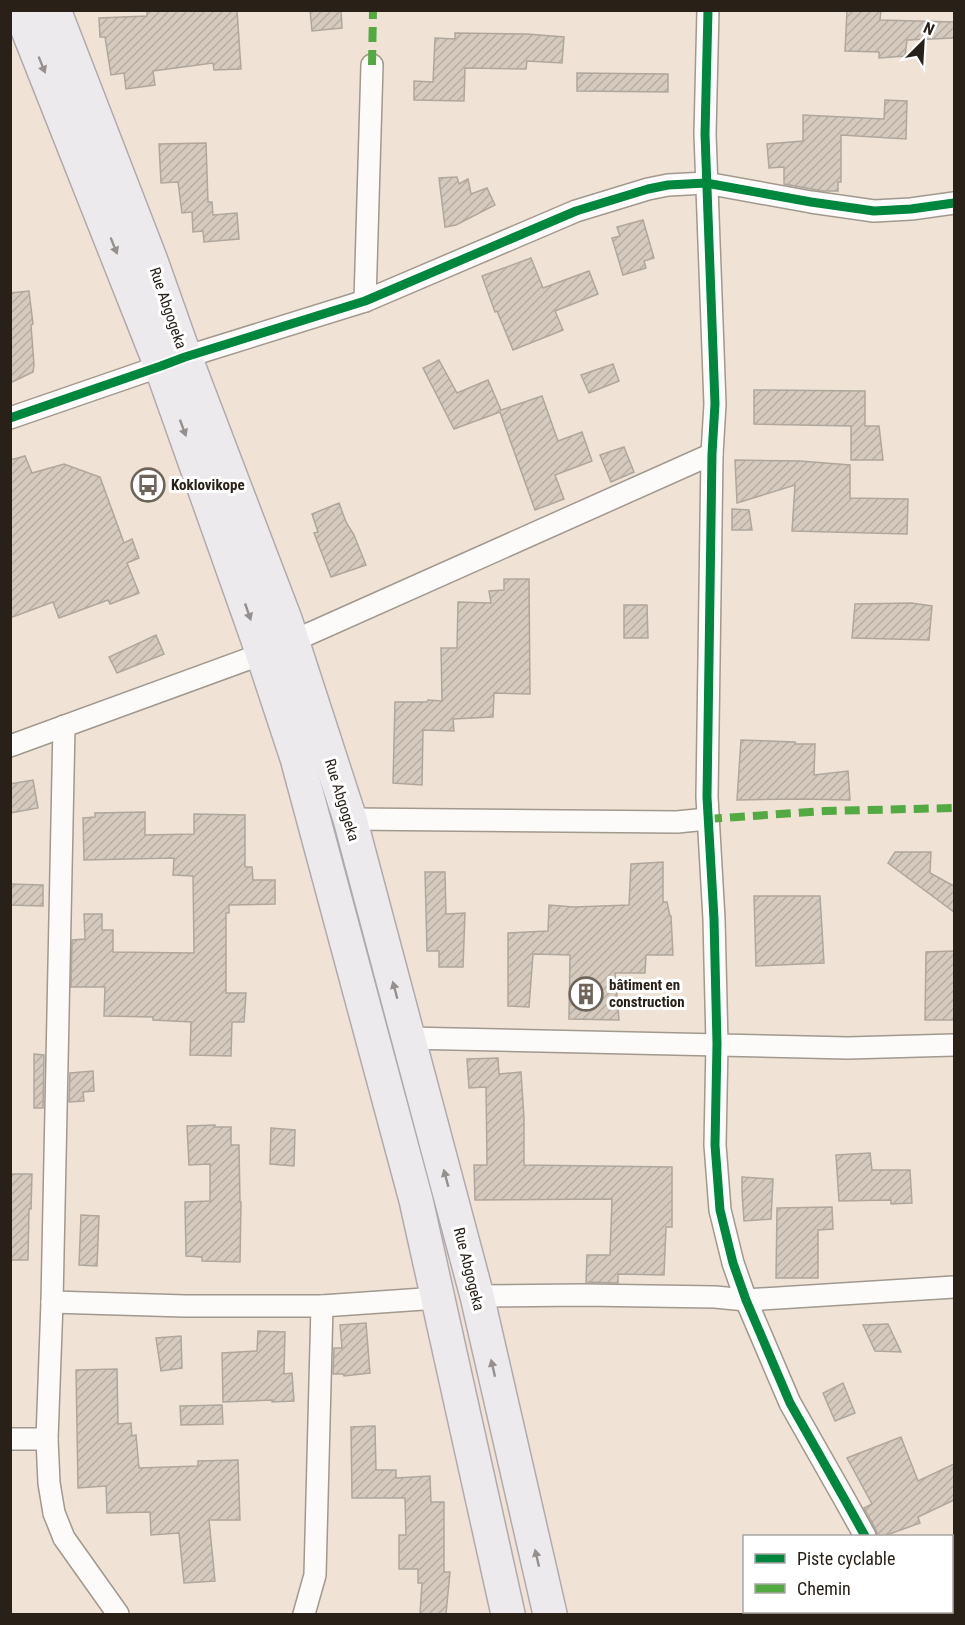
<svg xmlns="http://www.w3.org/2000/svg" width="965" height="1625" font-family="'Roboto Condensed',sans-serif">
	<style>
		.building { fill: url(#building-hatch); stroke: #b0a69c; stroke-width: 1.5 }
		.lines { fill: none; stroke-linecap: round; stroke-linejoin: round }
		.minor-casing { stroke: #a1988e; stroke-width: 24 }
		.primary-casing { stroke: #b1aaad; stroke-width: 36 }
		.minor { stroke: #fdfbf9; stroke-width: 21 }
		.primary { stroke: #edeaee; stroke-width: 33 }
		.quiet { stroke: #53aa42; stroke-width: 8; stroke-dasharray: 15 8; stroke-linecap: butt }
		.cycleway-casing { stroke: #fff; stroke-width: 13 }
		.cycleway { stroke: #00873e; stroke-width: 9 }
		.oneway { fill: #958f8e }
		.labels { text-anchor: middle; stroke-width: 6; stroke-linejoin: round; paint-order: stroke }
		.street-label { font-size: 15px; fill: #292018; stroke: #fff }
		.poi-label { font-size: 15px; font-weight: bold; fill: #292018; stroke: #fff; text-anchor: start }
	</style>
	<defs>
		<pattern id="building-hatch" width="6" height="6" patternUnits="userSpaceOnUse" patternTransform="scale(1.5)"><rect width="6" height="6" fill="#d5cabd"/><path d="M-1 1l2-2M0 6l6-6M5 7l2-2" fill="none" stroke="#b7ada2"/></pattern>
	</defs>
	<rect width="100%" height="100%" fill="#f0e3d6"/>
	<g class="building">
		<path d="M147,10H237L241,69L214,70L213,63L153,71L155,85L126,89L124,73L111,75L105,37H100L99,18L147,16Z"/>
		<path d="M310,10H341L342,28L312,31Z"/>
		<path d="M847,10H881L880,20L954,22V38L907,40L905,56L879,58V52L845,51Z"/>
		<path d="M455,33L527,34L564,37L562,63L527,61L526,69L465,68L464,101L414,100V81L433,82L435,38L455,39Z"/>
		<path d="M577,73L668,74V92L577,91Z"/>
		<path d="M885,100L907,101L906,139L841,135V182H838V191H823L784,184V167L769,168L767,144L803,141V115L884,119Z"/>
		<path d="M206,143L208,202H212L213,215L237,213L239,239L204,242L203,231L193,232L192,212L182,213L178,182L161,183L159,144Z"/>
		<path d="M457,177L459,184L468,179L471,194L487,188L495,205L456,225L445,227L439,178Z"/>
		<path d="M643,220L654,258L644,261L646,268L623,275L612,238L620,236L617,227Z"/>
		<path d="M531,258L543,288L589,271L598,294L555,311L563,330L513,350L497,311L495,312L482,276Z"/>
		<path d="M29,291L33,324L31,325L34,365L33,372L10,383V293Z"/>
		<path d="M439,360L457,393L488,380L501,410L542,396L558,441L582,432L592,461L555,475L564,499L535,510L500,412L454,429L423,368Z"/>
		<path d="M613,364L619,381L589,393L581,375Z"/>
		<path d="M754,390L865,391V426H879L883,460H851V426L754,424Z"/>
		<path d="M624,447L634,472L611,482L600,455Z"/>
		<path d="M25,456L32,473L64,464L100,477L124,543L132,539L139,558L127,563L139,593L110,604L108,600L59,618L53,602L10,618V460Z"/>
		<path d="M735,460L800,461L850,465V498L908,499L907,534L792,531L795,485L737,503Z"/>
		<path d="M339,503L346,522L354,535L366,565L331,577L314,533L318,532L312,514Z"/>
		<path d="M732,509L749,510L752,530H732Z"/>
		<path d="M504,579H529L530,694L494,693L493,717L453,719L454,731L423,730L422,785L393,783L395,702H427L428,700L442,701L441,648H457L458,602L491,603L489,591L504,590Z"/>
		<path d="M911,603L932,606L929,640L852,638L855,604Z"/>
		<path d="M624,605H647L648,638H624Z"/>
		<path d="M156,635L164,654L117,673L109,657Z"/>
		<path d="M741,740L795,742L796,744H815L814,775L848,771L850,800L801,799L737,800Z"/>
		<path d="M33,780L38,808L10,813V784Z"/>
		<path d="M145,812V835L194,834V814L245,815V867H252L253,880H275V904L229,905V913H226V993H246L244,1022H232L231,1056L190,1055L191,1022L153,1020V1017L104,1016L105,987H71L72,940L85,939L84,914H102V930H113V952L194,953L193,876L173,875L174,858L84,860L83,818L95,817V813Z"/>
		<path d="M895,852H931L930,873L954,886V912L888,863Z"/>
		<path d="M663,862V902H667L670,916H671L673,955H646L645,973H615L619,1020L569,1019L570,955L533,954L529,1007L508,1006V933L548,931L549,905L574,907L629,905L631,864Z"/>
		<path d="M425,872H445L446,914L465,913L463,967H439V951H427Z"/>
		<path d="M10,884L43,885V906L10,905Z"/>
		<path d="M754,896H820L824,963L756,966Z"/>
		<path d="M954,951V1020H925L926,952Z"/>
		<path d="M34,1054L44,1055L43,1108H34Z"/>
		<path d="M498,1058L499,1074L521,1072L524,1118V1165L672,1167V1227H666L664,1275L618,1274V1283L586,1282L587,1255H610L612,1199L475,1200L474,1165H487L486,1087L469,1088L467,1059Z"/>
		<path d="M93,1071L94,1091L83,1092L84,1101L69,1102L70,1073Z"/>
		<path d="M215,1125V1127H231V1145H239L240,1202H241L240,1262L202,1261V1257L186,1256L185,1202L210,1201V1164L189,1165L187,1126Z"/>
		<path d="M271,1128L295,1130L294,1166L270,1164Z"/>
		<path d="M870,1153L872,1170H910L912,1203L891,1204V1200L839,1201L836,1155Z"/>
		<path d="M10,1174H32L31,1209H29L28,1260H10Z"/>
		<path d="M742,1177L773,1179L771,1219L744,1221L742,1192Z"/>
		<path d="M832,1207L833,1229L818,1230V1278H776L777,1208Z"/>
		<path d="M81,1215L99,1216L97,1266L79,1265Z"/>
		<path d="M366,1323L370,1373L344,1376L343,1374H333L334,1348H342L340,1325Z"/>
		<path d="M888,1324L901,1352L875,1351L863,1325Z"/>
		<path d="M258,1331L285,1332L284,1374L292,1373L294,1401L272,1402V1400L223,1402L222,1353L257,1351Z"/>
		<path d="M181,1336L182,1368L161,1371L156,1338Z"/>
		<path d="M117,1369L118,1424L131,1423L132,1436L136,1435L139,1468L198,1466V1461L238,1460L240,1520H209L215,1581L184,1583L179,1533L151,1535L150,1512L107,1513L106,1486L78,1488L76,1370Z"/>
		<path d="M843,1383L855,1413L835,1421L823,1393Z"/>
		<path d="M222,1405L223,1424L181,1425L180,1406Z"/>
		<path d="M375,1426L376,1470H396V1478L430,1476L431,1502H444V1572H450L446,1614H420L422,1583H418V1569H399V1535H406L405,1498H352L351,1427Z"/>
		<path d="M901,1437L918,1481L954,1464V1500L918,1517L920,1523L884,1536H878L876,1530L864,1508L872,1504L847,1458Z"/>
	</g>
	<g class="lines">
		<defs>
			<g id="minor">
				<path d="M708,10L705,134L715,404L712,454L707,797L714,919L717,1044L715,1145L720,1210L733,1263L746,1300L790,1403L845,1500L865,1536"/>
				<path d="M365,301L372,65"/>
				<path d="M10,418L161,366L185,357L365,301L576,211L648,189L668,185L706,183L811,202L874,211L911,209L954,203"/>
				<path d="M293,641L712,454"/>
				<path d="M64,726L52,1302L47,1439L49,1483L54,1513L64,1538L118,1614"/>
				<path d="M10,746L262,654"/>
				<path d="M350,819L677,822L707,819"/>
				<path d="M407,1038L848,1048L954,1045"/>
				<path d="M477,1296L584,1295L715,1297L746,1300L954,1287"/>
				<path d="M52,1302L185,1306H322L438,1298"/>
				<path d="M10,1439H47"/>
				<path d="M904,1612L905,1614"/>
				<path d="M304,1614L315,1575L322,1306"/>
			</g>
			<g id="primary">
				<path d="M20,10L161,366L257,637L297,758L416,1200L508,1614"/>
				<path d="M54,10L151,261L185,357L286,622L350,819L477,1296L550,1614"/>
			</g>
		</defs>
		<use href="#minor" class="minor-casing"/>
		<use href="#primary" class="primary-casing"/>
		<use href="#minor" class="minor"/>
		<use href="#primary" class="primary"/>
		<g class="quiet">
			<path d="M372,65L373,10"/>
			<path d="M707,819L825,811L954,808"/>
		</g>
		<defs>
			<g id="cycleway">
				<path d="M708,10L705,134L715,404L712,454L707,797L714,919L717,1044L715,1145L720,1210L733,1263L746,1300L790,1403L845,1500L865,1536"/>
				<path d="M10,418L161,366L185,357L365,301L576,211L648,189L668,185L706,183L811,202L874,211L911,209L954,203"/>
			</g>
		</defs>
		<use href="#cycleway" class="cycleway-casing"/>
		<use href="#cycleway" class="cycleway"/>
	</g>
	<defs><path id="oneway-solid" d="M-6-.8H1V-3.2L6.5 0L1 3.2V.8H-6Z" transform="scale(1.5)"/></defs>
	<g class="oneway">
		<use href="#oneway-solid" transform="translate(42 65) rotate(68)"/>
		<use href="#oneway-solid" transform="translate(114 246) rotate(68)"/>
		<use href="#oneway-solid" transform="translate(183 428) rotate(70)"/>
		<use href="#oneway-solid" transform="translate(248 612) rotate(71)"/>
		<use href="#oneway-solid" transform="translate(395 990) rotate(-105)"/>
		<use href="#oneway-solid" transform="translate(446 1178) rotate(-105)"/>
		<use href="#oneway-solid" transform="translate(493 1368) rotate(-103)"/>
		<use href="#oneway-solid" transform="translate(537 1558) rotate(-103)"/>
	</g>
	<defs>
		<symbol id="bus-ring" viewBox="-11 -11 22 22"><circle r="9.5" fill="#fff" stroke="#6f645a" stroke-width="1.5"/><path d="M-5-6H5V4H4V6H2V4H-2V6H-4V4H-5ZM-3.5-4V0h7V-4ZM-3.5 1.2v1.5H-2V1.2ZM2 1.2v1.5H3.5V1.2Z" fill="#6f645a"/></symbol>
		<symbol id="building-ring" viewBox="-11 -11 22 22"><circle r="9.5" fill="#fff" stroke="#6f645a" stroke-width="1.5"/><path d="M-4-6H4V6H1V3H-1V6H-4ZM-2.5-4.3h1.7v1.8h-1.7ZM.8-4.3h1.7v1.8H.8ZM-2.5-1h1.7V.8h-1.7ZM.8-1h1.7V.8H.8Z" fill="#6f645a"/></symbol>
	</defs>
	<g fill-rule="evenodd">
		<use href="#bus-ring" x="129" y="466" width="38" height="38"/>
		<use href="#building-ring" x="567" y="975" width="38" height="38"/>
	</g>
	<g class="labels">
		<g class="street-label">
			<text transform="translate(168 308) rotate(71)" y="5">Rue Abgogeka</text>
			<text transform="translate(342 800) rotate(73)" y="5">Rue Abgogeka</text>
			<text transform="translate(469 1269) rotate(76)" y="5">Rue Abgogeka</text>
		</g>
		<g class="poi-label">
			<text x="171" y="490">Koklovikope</text>
			<text x="609" y="990">bâtiment en<tspan x="609" dy="17">construction</tspan></text>
		</g>
	</g>
	<rect width="965" height="1625" fill="none" stroke="#292018" stroke-width="24"/>
	<rect x="743" y="1535" width="210" height="78" fill="#ffffff" stroke="#a9a6a3" stroke-width="1.5"/>
	<rect x="755" y="1554" width="30" height="9" fill="#00873e" stroke="#a9a6a3" stroke-width="1.5"/>
	<text x="797" y="1565" font-size="18" fill="#292018">Piste cyclable</text>
	<rect x="755" y="1584" width="30" height="9" fill="#53aa42" stroke="#a9a6a3" stroke-width="1.5"/>
	<text x="797" y="1595" font-size="18" fill="#292018">Chemin</text>
	<g transform="translate(923 42) rotate(24)" stroke="#ffffff" stroke-width="4.5" paint-order="stroke">
	<path d="M0-4.5L10 22L0 15L-10 22Z" fill="#292018"/>
	<text y="-9" font-size="16" font-weight="bold" text-anchor="middle" fill="#292018">N</text>
	</g>
</svg>
